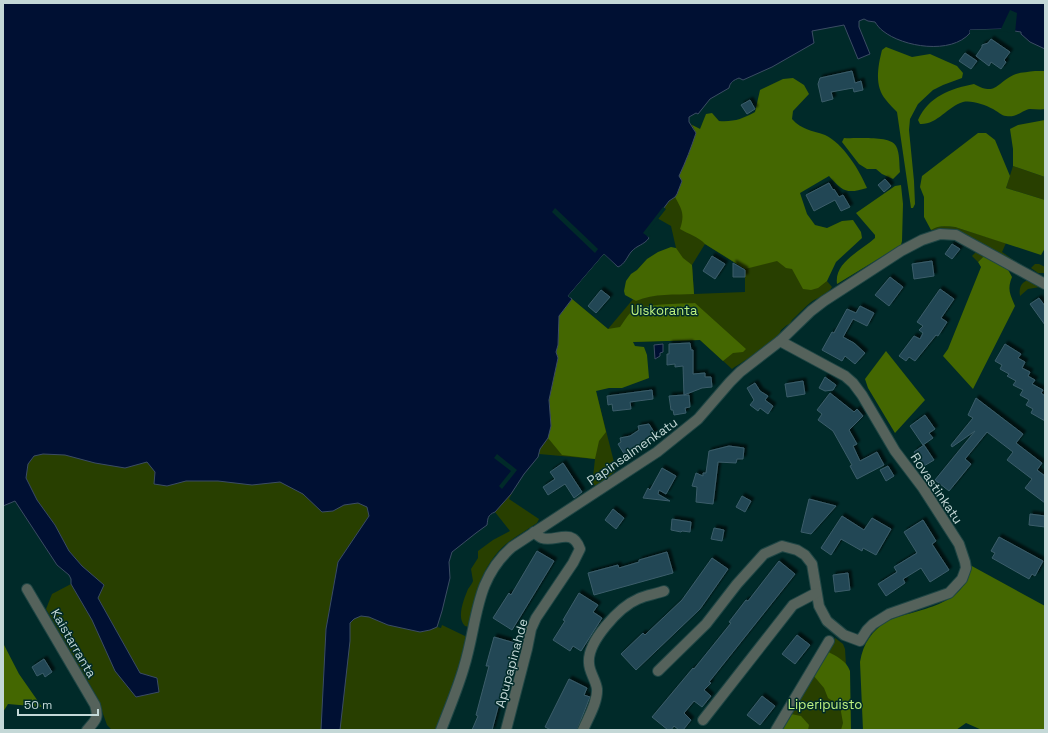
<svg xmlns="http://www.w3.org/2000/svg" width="1048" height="733" font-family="'Space Grotesk',sans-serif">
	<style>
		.green { fill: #283f00; fill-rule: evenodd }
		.forest { fill: #446701 }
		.water { fill: #001033; stroke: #3b4c64 }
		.pier { fill: #002a29 }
		.building { fill: #214755; stroke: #3c5d6a; filter: url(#shadow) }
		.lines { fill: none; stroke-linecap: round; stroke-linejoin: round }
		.minor-casing { stroke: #1f4645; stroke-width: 12 }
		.minor { stroke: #55625b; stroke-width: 10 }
		.labels { text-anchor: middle; stroke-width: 3; stroke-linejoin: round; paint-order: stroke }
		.park-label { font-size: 13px; fill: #bff380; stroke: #002a29 }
		.street-label { font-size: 13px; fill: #c4d8d7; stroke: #002a29 }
	</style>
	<defs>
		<filter id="shadow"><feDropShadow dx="3" dy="-3" stdDeviation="1" flood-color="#0009"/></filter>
	</defs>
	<rect width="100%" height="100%" fill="#002a29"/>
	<g class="green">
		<path d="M689,117V122L692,125L700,129L832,287C826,296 822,296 814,300C806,305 799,314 792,320L790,324L787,325L781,330C778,342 743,361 732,369L700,340L624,342L596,391L616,470C609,477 602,485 592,486L595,459L539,454L565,307L572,299L608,329L676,248L671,226L657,218L669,201L675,197L671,170ZM705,244L745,269V292L694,294L692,265Z"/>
		<path d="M1013,166L1045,177V200L1006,188Z"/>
		<path d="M945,226L955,227L1006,243L1002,252L1019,264L968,237L941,230H932L930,228Z"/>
		<path d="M978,250L984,256L978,262L972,256Z"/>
		<path d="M1035,264H1039L1045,267V273H1038L1031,268Z"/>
		<path d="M1028,280L1040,287L1028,289L1020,296C1019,289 1020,283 1028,280Z"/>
		<path d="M384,388L369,516L338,562L326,629L321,730H112L107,725L97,697L46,609L52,594L71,584L92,620L140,673L98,598L82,566L69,551L55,525L37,500L26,478L28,464L34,456V451Z"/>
		<path d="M513,491L509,499L539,519L537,523C527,530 516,536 506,544C482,565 474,596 469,627L465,626C456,618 464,599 468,589C470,586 472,584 473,581L471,569L478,558V551L493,540L510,531L495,512L494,508Z"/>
		<path d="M345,612L439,622L437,627L441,628L442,625L465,636L467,638L463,654L437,730H338Z"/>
		<path d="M835,638L843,644L845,649L850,730H782Z"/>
	</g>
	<g class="forest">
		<path d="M886,47L912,57L930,54L957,66L963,73L962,78L943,85L933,90L918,104L910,119L909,130L914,181L915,204L913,208H911L897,112C893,108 889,104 886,100C874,86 878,66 882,50Z"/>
		<path d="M1035,71H1045V109C1040,110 1035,109 1030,109C1022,110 1017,118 1006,116C1002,116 997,111 993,109C985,105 972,100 963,102C947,107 937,125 920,124L918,120C929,96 950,89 974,84C997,97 996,82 1016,74C1022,72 1029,72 1035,71Z"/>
		<path d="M793,78L804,85L809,94L793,111L792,119C802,130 811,130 825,135C843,143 860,171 867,188C847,194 843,192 829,176L800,193L807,214L815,225L827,228L842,221L853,220L861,232L862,238L836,262L827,281L818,288L811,290L803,289L792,269L786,268L777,261L745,269L705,244C699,237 688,234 680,229C685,214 682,210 675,197L677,194L679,176L689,153L690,147L696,133L692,125L700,129L706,114L712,113L719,121C734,122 742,119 755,112L760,90L783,79Z"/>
		<path d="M1045,120V177L1013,166V149L1010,129L1018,125Z"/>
		<path d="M978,133H986L995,140L1010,176L1006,188L1045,200V248L1041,255L955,227C947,226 938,225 931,230L924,217V197L920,187L922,176Z"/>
		<path d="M844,138C856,139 890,135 896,146C900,153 899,164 900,172L893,179L882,174L876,169H867L859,164L842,142Z"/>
		<path d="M901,185L903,204L902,241L901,245L837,284C834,262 861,251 875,238V235L856,213L895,186Z"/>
		<path d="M671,247L676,248L683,258L692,265L694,294C675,295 654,293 636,301L625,295L624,291L626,281L631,274L637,270L647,259L658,252Z"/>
		<path d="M984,256L1006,266L1012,277C1007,289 1010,294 1015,306L973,389L943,356L948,349L981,267L978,262Z"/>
		<path d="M572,299L608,329L620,327C623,323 627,316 631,312C641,303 681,304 695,303L746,349L743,352L733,353L723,361L700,340L633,342L635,346L644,347L647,355L649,378L622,388H609L596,391L606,432L599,441L595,459L562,455L548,438L551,426L549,400L558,358L556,352L558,345L559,316Z"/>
		<path d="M886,351L925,400L895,433L868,388L865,379Z"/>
		<path d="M970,565L1045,606V730H982L966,723L956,730H863L860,662C863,643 872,631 887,621C918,608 967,607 970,565Z"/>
		<path d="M3,643L19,674L42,707L8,704L3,712Z"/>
		<path d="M827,651C837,657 846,660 850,671L851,730H841L843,723L840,706L828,698L824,688L813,675Z"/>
		<path d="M791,714L801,716L809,725L808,730H781Z"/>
	</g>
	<g class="water">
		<path d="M3,3H1045V49L1030,42L1021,34V32L1001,29L970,30V33C951,55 903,47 883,31C880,29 877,25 875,22L868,21L864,19L859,21V27L870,54L858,59L844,25L812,31L814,43L772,67L743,80L739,78C734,80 730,82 729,88L710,99L698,114L696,113L689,117V122L696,133C691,148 686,161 679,176L682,181L677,194L675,197L669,201L646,232L649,238C644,245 637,245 631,252C627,257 625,264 618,267L604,254L568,296L572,299L559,316L558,345L556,352L558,358L549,400L551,426L548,438L540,449L538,457L524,474L511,494L495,512C487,515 488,519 487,525L476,533L452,552L449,562L450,578L442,611L437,627L430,630L420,632L388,625L369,617L361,616L354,619L350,623V641L340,730H321L326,629L338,562L369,516L367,507L358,503L344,505L333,511L322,512L303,494L280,482L252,485L218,481H186L167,486L154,484L155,472L147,462L125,468L95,463L65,455L43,454L34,456L28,464L26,478L37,500L55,525L69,551L82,566L104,585L98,598L140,673L157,678L159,692L136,697L115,671L92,620L71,584V579L69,575L57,565L15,501L3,506Z"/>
		<path d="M663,344V352L660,353V356L655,359L654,345Z"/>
	</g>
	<g class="pier">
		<path d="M1010,10L1017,13L1015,33L1000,31L972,32V33H970V30L1001,29Z"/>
		<path d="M663,207L666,209L648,232L651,237V239L643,233Z"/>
		<path d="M555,208L598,249L595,253L552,212Z"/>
		<path d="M604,254L615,265L614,266L604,257L570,295L571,296L570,298L568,296Z"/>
		<path d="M497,454L517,470L502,489L499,486L511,471L494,458Z"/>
	</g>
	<g class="building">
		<path d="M991,39L1010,52L1004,60L1006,62L1001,69L991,62L989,66L976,56L982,47V45L988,43Z"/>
		<path d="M965,53L977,61L971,69L959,61Z"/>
		<path d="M852,71L855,83L861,81L863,90L854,92L853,88L831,92L833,99L822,102L818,84L820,78Z"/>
		<path d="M750,100L755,109L747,114L741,105Z"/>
		<path d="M885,179L891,186L884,192L878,185Z"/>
		<path d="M829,183L833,190L834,189L839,197L843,195L850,207L841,211L835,200L814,211L806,195Z"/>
		<path d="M952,244L960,249L952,259L945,254Z"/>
		<path d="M712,256L725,264L715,279L703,271Z"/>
		<path d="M932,261L934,276L914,279L912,264Z"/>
		<path d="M733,263L745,270V277H733Z"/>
		<path d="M890,277L903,287L889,306L875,295Z"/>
		<path d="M940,289L954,299L941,318L947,322L938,336L936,335L915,361L909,357L906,361L899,356L914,336L920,339L923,333L919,330L923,326L917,322Z"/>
		<path d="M601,290L610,297L596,313L588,306Z"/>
		<path d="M1039,298L1045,306V325L1030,304Z"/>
		<path d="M860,306L874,313L867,326L853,319L843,337L854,343L865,353L855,364L845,356L842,361L822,350L832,332L834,333L847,309L856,313Z"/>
		<path d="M690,343L691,350H693V374L705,373V377H711L712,387L702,388L684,395H689L690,407L685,408L686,413L674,415L673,410H671L669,396L684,395L683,366L675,367V364L667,365V354H669V344Z"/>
		<path d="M1005,344L1021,354L1018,358L1025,362L1022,368L1030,372L1028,376L1035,380L1032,384L1043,390L1041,393L1045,396V421L1031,413L1033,409L1026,405L1029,400L1020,395L1023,390L1013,385L1016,381L1007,376L1009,374L1000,369L1002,365L995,361Z"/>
		<path d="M825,377L836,385L833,390L825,391L819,388Z"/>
		<path d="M803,381L805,394L787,397L785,384Z"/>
		<path d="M755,383L760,391L768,396L765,400L773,406L768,414L760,408L758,411L750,405L754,400L747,388Z"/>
		<path d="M652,390L653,399L630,402L631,409L613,411L612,404L608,405L607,396Z"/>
		<path d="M830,393L854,412L857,409L863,416L849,430L857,444L853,446L860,461L877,452L884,465L857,479L850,466L852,465L833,431L818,420L822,414L817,410Z"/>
		<path d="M976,398L1023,434L1016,443L1042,463L1037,470L1045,476V503L1025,488L1032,479L1007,460L1013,452L987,432L965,459L971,464L949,491L935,480L975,431L952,447L951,445L973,418L968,415Z"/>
		<path d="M925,415L935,429L929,433L933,438L923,445L910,426Z"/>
		<path d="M649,424L657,437L626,457L618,444L621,442L620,438L630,436L639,430L638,426Z"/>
		<path d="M924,445L934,460L924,466L914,452Z"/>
		<path d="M729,446L744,448L743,459H737L736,463L718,462L713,504L696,502L697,487L692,486L696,473L703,476V473H706L709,451Z"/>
		<path d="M563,463L582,492L574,498L565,484L548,495L543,487L555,479L550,472Z"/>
		<path d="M888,466L894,476L886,481L880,470Z"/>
		<path d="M662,468L676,476L666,494L659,490L658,494L670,501L643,498L648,488L650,490Z"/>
		<path d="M742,496L751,501L745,512L736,507Z"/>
		<path d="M809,499L836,506L811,534L801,532Z"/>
		<path d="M613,509L624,518L616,529L605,520Z"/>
		<path d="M1030,514L1045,516V527L1029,525Z"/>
		<path d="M842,516L864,530L872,518L891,529L876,555L863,548L862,551L841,539L831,555L821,548Z"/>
		<path d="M672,519L691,522L690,532L682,531L681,532L671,530Z"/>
		<path d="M923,520L936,541L932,544L949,570L930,582L921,568L903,579L905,583L886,596L878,584L897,572L894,567L917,553L904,532Z"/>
		<path d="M714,528L724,530L722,541L711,539Z"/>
		<path d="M999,537L1043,561L1035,576L1032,574L1029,579L992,558L995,553L991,551Z"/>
		<path d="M537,551L554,561L512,630L493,618L509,593L511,595Z"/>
		<path d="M667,552L673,573L594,595L588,573L618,565L619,568L639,562V560Z"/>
		<path d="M712,558L728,569L700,609L636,670L621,654L643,633L645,635L682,600Z"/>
		<path d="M779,561L795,574L709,682L711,683L704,690L711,696L702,707L694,701L684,713L691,720L683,730H679L674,726L671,730H668L652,717L693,668L694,669L731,623L729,622L746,600L748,601Z"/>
		<path d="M848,573L850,590L835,592L833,575Z"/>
		<path d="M579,593L598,605L593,612L602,618L581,651L573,646L570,651L553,640L565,621L563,620Z"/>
		<path d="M797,635L810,645L795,664L782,654Z"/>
		<path d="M494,637L515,643L492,730H472L478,716L476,715L489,666H486Z"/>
		<path d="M44,659L52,672L45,677L43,673L37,676L32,667Z"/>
		<path d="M569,679L587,688L584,695L590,697L588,702L577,730H551L545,727Z"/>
		<path d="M762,696L775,706L760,725L747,715Z"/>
	</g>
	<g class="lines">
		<defs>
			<g id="minor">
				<path d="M27,589L95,705C99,718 96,720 87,730"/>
				<path d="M658,671L706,624L737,584L764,554L782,546L797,550L805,555L812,564L819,606L827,621L844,635L860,641L867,630L873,624L889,614L949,593L962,579L966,568L965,562L959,544L923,488L895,451L862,395L853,383L845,376L780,341"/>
				<path d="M703,720L793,605L816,593"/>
				<path d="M441,730C449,709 458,688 464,667C478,622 474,580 512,547L657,452L698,419L730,382L740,372L780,341L811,311L824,301L901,251L922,240L940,234L956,235L963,239L1045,284"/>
				<path d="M506,730L527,649L531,629L536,618L573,563L580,549C572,526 555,543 542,538C539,537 536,534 534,532"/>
				<path d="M583,730C588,718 598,702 597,689C596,680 589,672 589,663C587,642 619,607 638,599C646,595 656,594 664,591"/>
				<path d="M776,730L829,641"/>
			</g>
		</defs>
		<use href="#minor" class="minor-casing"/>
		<use href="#minor" class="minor"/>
	</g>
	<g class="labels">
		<g class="park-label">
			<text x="664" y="315">Uiskoranta</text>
			<text x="825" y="709">Liperipuisto</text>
		</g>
		<g class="street-label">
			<text transform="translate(632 451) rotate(-35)" y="5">Papinsalmenkatu</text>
			<text transform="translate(937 488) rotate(56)" y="5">Rovastinkatu</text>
			<text transform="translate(74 643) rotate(60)" y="5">Kaistarranta</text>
			<text transform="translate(511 663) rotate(-75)" y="5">Apupapinahde</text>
		</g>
	</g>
	<rect width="1048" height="733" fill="none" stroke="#c4d8d7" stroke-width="8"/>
	<path d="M18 709v6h80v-6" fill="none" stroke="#c4d8d7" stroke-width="2"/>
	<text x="24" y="709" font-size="12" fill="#c4d8d7" stroke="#002a29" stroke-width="3" paint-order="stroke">50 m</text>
</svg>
